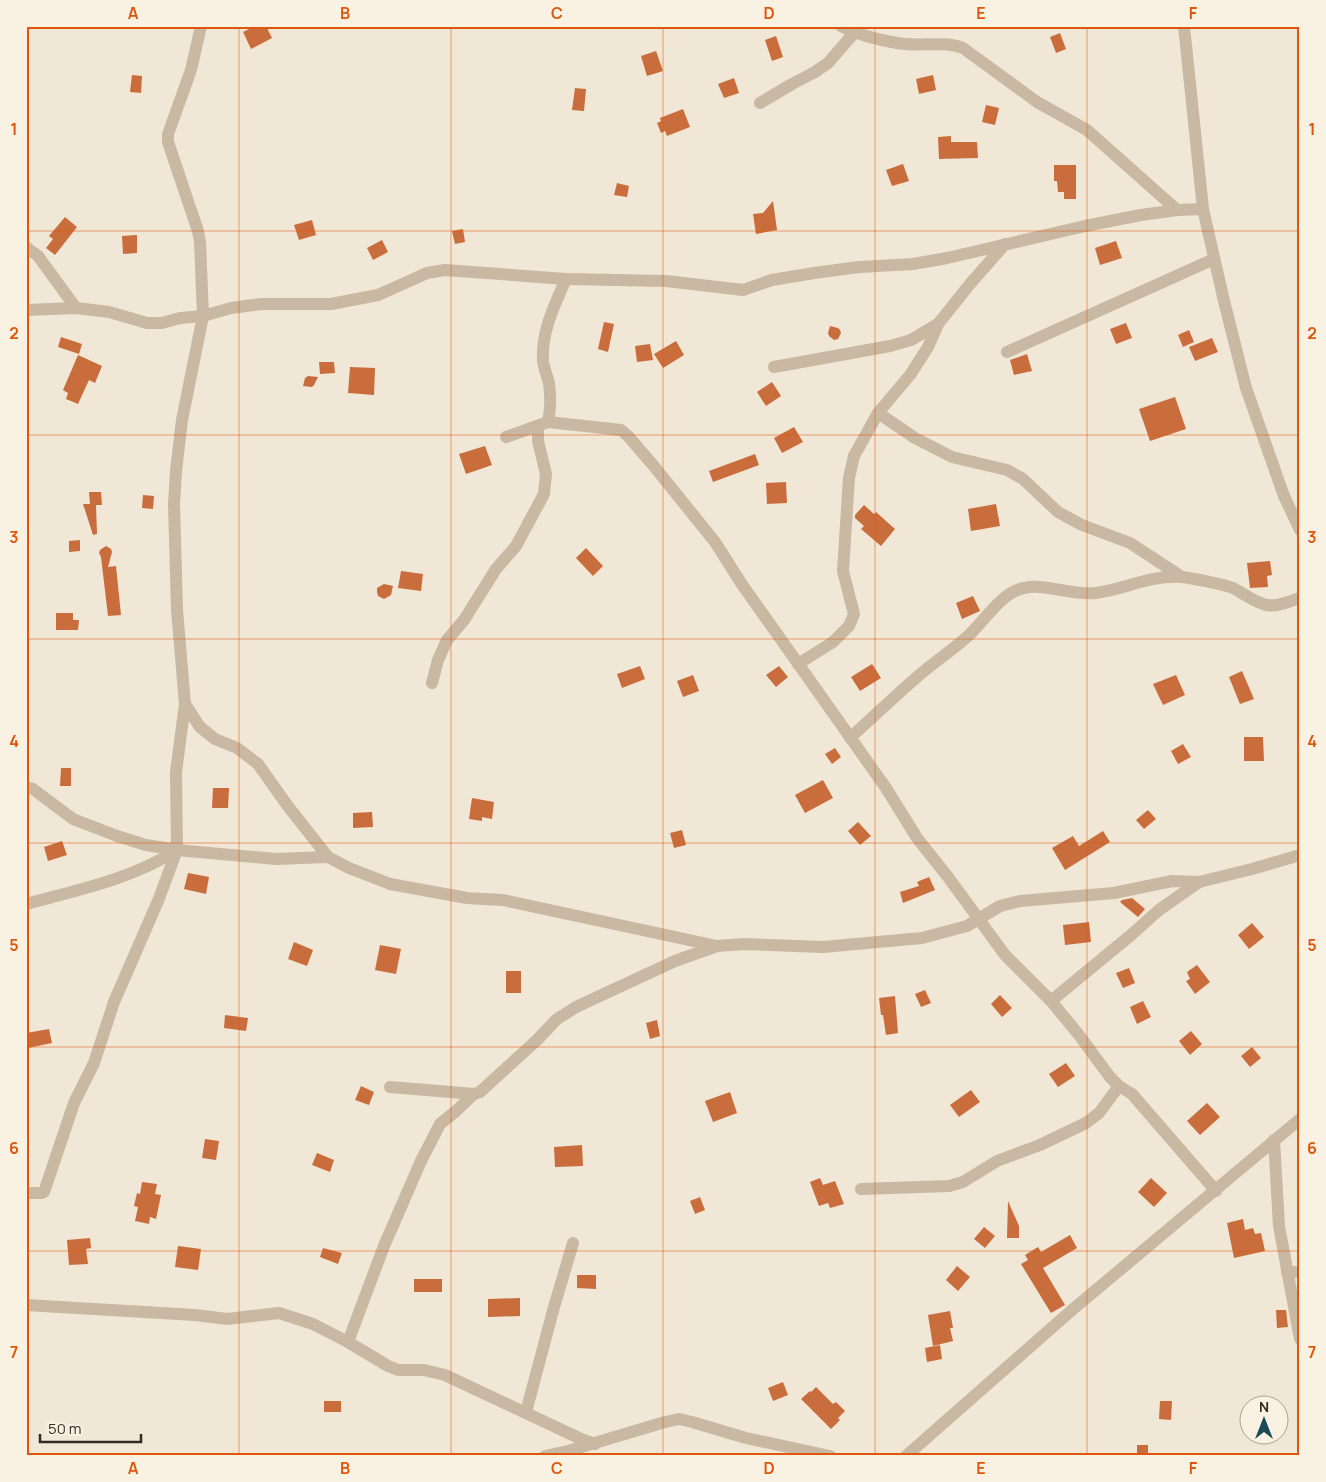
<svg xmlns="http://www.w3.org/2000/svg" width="1326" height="1482" font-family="Manrope,sans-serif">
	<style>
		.building { fill: #c96d3d }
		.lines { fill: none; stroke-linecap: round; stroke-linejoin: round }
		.minor { stroke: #c9b8a2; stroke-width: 12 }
		.grid { fill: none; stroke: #df570d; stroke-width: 1; stroke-opacity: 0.55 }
		.neatline { fill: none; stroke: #df570d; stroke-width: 2 }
		.grid-label { font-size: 16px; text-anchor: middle; font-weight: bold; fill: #df570d }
	</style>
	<rect width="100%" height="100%" fill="#f1e7d6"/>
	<g class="building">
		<path d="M255,26H266L272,38L251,49L243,32Z"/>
		<path d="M1060,33L1066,49L1056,53L1050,37Z"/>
		<path d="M776,36L783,57L772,61L765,40Z"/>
		<path d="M656,51L663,71L647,76L641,56Z"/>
		<path d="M132,75L142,76L141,93L130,92Z"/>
		<path d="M933,75L936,90L919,94L916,79Z"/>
		<path d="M734,78L739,93L724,98L718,84Z"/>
		<path d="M575,88L586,89L584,111L572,110Z"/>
		<path d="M986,105L999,108L995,125L982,122Z"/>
		<path d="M683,109L690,127L667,136L665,131L661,133L657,123L661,121L660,118Z"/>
		<path d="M951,136V142H977L978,158L939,159L938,137Z"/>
		<path d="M903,164L909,181L892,186L886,170Z"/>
		<path d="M1054,165H1076V199H1064V192H1058L1057,181H1054Z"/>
		<path d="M617,183L629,186L627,197L614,195Z"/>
		<path d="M773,201L777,230L756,234L753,214L763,213Z"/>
		<path d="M65,217L77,227L55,255L46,248L53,239L49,236Z"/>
		<path d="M312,220L316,235L299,240L294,225Z"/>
		<path d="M463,229L465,242L455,244L452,231Z"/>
		<path d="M137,235V253L123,254L122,236Z"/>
		<path d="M382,240L388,252L373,260L367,248Z"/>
		<path d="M1116,241L1122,258L1100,265L1095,248Z"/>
		<path d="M604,322L614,324L608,352L598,349Z"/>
		<path d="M1126,323L1132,338L1116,344L1110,329Z"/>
		<path d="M830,326L838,328L840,330L841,333L838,339L834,340L829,336L828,333Z"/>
		<path d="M1189,330L1194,342L1183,347L1178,335Z"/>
		<path d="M61,337L82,344L79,354L58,347Z"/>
		<path d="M1212,338L1218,352L1195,361L1189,347Z"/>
		<path d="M676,341L684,355L663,368L654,354Z"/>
		<path d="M650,344L653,360L637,362L635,346Z"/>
		<path d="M1027,354L1032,371L1014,375L1010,360Z"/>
		<path d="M78,355L102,366L95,383L89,380L78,404L66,399L68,393L63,390Z"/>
		<path d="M319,362H334L335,373L320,374Z"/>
		<path d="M350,367L375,368L374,395L348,393Z"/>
		<path d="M308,376L318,377L314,385L312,387L303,386L305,378Z"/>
		<path d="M772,382L781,396L766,406L757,392Z"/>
		<path d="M1175,397L1186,429L1150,441L1139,409Z"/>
		<path d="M794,427L803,442L782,453L774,438Z"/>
		<path d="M485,446L492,465L466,474L459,454Z"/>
		<path d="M755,454L759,465L713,482L709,471Z"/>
		<path d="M786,482L787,503L767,504L766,483Z"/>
		<path d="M89,492H101L102,505H96L97,534L93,535L83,504H90Z"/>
		<path d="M143,495L154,496L153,509L142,508Z"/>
		<path d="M996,504L1000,526L971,531L968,509Z"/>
		<path d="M864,505L874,514L876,512L895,529L881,546L861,529L864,526L855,518V515Z"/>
		<path d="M80,540V551L69,552V541Z"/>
		<path d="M106,546L111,549L112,552L108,567L116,566L121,615L108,616L101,557L99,553L100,550Z"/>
		<path d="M586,548L603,566L593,576L576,558Z"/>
		<path d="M1270,561L1272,575L1267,576L1268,587L1250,588L1247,563Z"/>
		<path d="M401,571L423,574L421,591L398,588Z"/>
		<path d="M384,584L393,586L391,595L384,599L378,596L377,592V588Z"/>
		<path d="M973,596L980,611L962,619L956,603Z"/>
		<path d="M56,613H73V620H79L78,630H56Z"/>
		<path d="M872,664L881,678L860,691L851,677Z"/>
		<path d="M640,666L645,679L622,688L617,674Z"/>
		<path d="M779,666L788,677L776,687L766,675Z"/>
		<path d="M1242,671L1254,699L1240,704L1229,677Z"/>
		<path d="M693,675L699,691L683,697L677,681Z"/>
		<path d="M1176,675L1185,695L1163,705L1153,684Z"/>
		<path d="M1244,737H1263L1264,761H1244Z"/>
		<path d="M1183,744L1191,757L1178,764L1171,751Z"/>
		<path d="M835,748L841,757L832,764L825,754Z"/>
		<path d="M61,768H71V786H60Z"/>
		<path d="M823,780L833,798L805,813L795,795Z"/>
		<path d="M213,788H229L228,808H212Z"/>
		<path d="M472,798L494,802L492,819L482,817V821L469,819Z"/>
		<path d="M1148,810L1156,819L1144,829L1136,820Z"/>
		<path d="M372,812L373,827L353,828V813Z"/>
		<path d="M858,822L871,836L860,845L848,831Z"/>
		<path d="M682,830L686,845L674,848L670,833Z"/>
		<path d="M1103,831L1110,842L1065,870L1052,848L1073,836L1079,846Z"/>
		<path d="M62,841L67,855L48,861L44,847Z"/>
		<path d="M188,873L209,877L206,894L184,889Z"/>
		<path d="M929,877L935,890L903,903L900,892L919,886L917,882Z"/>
		<path d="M1132,898L1145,909L1138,917L1120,902L1122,900Z"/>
		<path d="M1089,922L1091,942L1065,945L1063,925Z"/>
		<path d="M1252,923L1264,937L1249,949L1238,935Z"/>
		<path d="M294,942L313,950L307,966L288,959Z"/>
		<path d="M380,945L401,949L396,974L375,970Z"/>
		<path d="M1197,965L1210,982L1195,994L1186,981L1190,979L1187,972Z"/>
		<path d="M1129,968L1135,983L1123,988L1116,973Z"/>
		<rect x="506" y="971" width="15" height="22"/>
		<path d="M925,990L931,1003L921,1007L915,994Z"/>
		<path d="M1000,995L1012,1008L1002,1017L991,1004Z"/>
		<path d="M895,996L898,1033L886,1035L883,1015H881L879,998Z"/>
		<path d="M1143,1001L1151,1017L1137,1024L1130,1007Z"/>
		<path d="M225,1015L248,1018L246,1031L224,1028Z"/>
		<path d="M657,1020L660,1036L650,1039L646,1023Z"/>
		<path d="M49,1029L52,1043L28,1048L26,1033Z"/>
		<path d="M1191,1031L1202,1044L1190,1055L1179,1041Z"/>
		<path d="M1252,1047L1261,1058L1250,1067L1241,1056Z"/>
		<path d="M1066,1063L1075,1076L1058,1087L1049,1074Z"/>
		<path d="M361,1086L374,1092L369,1105L355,1100Z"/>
		<path d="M971,1090L980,1102L959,1117L950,1105Z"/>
		<path d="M730,1092L737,1113L713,1122L705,1101Z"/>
		<path d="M1207,1103L1220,1117L1200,1135L1187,1121Z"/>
		<path d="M205,1139L219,1141L216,1160L202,1158Z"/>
		<path d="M582,1145L583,1166L555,1167L554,1147Z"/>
		<path d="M317,1153L334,1160L330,1172L312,1165Z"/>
		<path d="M820,1178L823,1185L835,1181L844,1204L830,1208L828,1203L819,1206L810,1182Z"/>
		<path d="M1151,1178L1167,1193L1154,1207L1138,1192Z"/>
		<path d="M142,1182L157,1184L155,1194L161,1195L156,1219L150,1217L149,1224L135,1221L138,1207L134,1206L137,1193L140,1194Z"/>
		<path d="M700,1197L705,1210L695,1214L690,1201Z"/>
		<path d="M1008,1201L1019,1226V1238H1007Z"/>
		<path d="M1243,1219L1245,1230L1253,1228L1255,1234L1261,1233L1265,1251L1234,1258L1227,1223Z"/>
		<path d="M984,1227L995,1236L985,1248L974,1239Z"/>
		<path d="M1070,1235L1077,1248L1043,1268L1065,1305L1051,1313L1021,1264L1028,1260L1025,1255L1038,1247L1041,1252Z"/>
		<path d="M90,1238L91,1248L86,1249L88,1264L69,1265L67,1240Z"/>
		<path d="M178,1246L201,1249L198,1270L175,1267Z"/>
		<path d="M323,1248L342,1253L338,1264L320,1257Z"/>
		<path d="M957,1266L970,1277L958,1291L946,1280Z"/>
		<path d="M577,1275H596V1289L577,1288Z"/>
		<rect x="414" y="1279" width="28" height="13"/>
		<path d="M520,1298V1316L488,1317V1299Z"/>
		<path d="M1276,1310H1286L1288,1327L1277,1328Z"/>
		<path d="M950,1311L953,1328H950L953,1341L933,1346L928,1315Z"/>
		<path d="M940,1345L942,1359L927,1362L925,1348Z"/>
		<path d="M783,1382L788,1395L773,1401L768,1388Z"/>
		<path d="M816,1387L833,1404L836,1402L845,1411L838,1418L840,1420L831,1429L801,1399L810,1391L811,1392Z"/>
		<rect x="324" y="1401" width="17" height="11"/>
		<path d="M1160,1401H1172L1171,1420L1159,1419Z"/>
		<rect x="1137" y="1445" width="11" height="11"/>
	</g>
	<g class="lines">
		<g class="minor">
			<path d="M841,26C857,35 887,42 905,44C924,46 945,41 963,48L1037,102L1087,130L1177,210"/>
			<path d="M1184,26L1203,209L1224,301L1246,388L1284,496L1300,530"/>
			<path d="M760,103L792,84L815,72L828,63L854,33"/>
			<path d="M26,247L38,256L76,308"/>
			<path d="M26,310L76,308L109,312L147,323H162L180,318L203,316L231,308L261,304H331L378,295L427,273L445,270L566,279L666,281L743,290L772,280L814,273L859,267L913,264L947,258L1085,226L1141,215L1177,210L1203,209"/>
			<path d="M1007,352L1214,259"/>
			<path d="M774,367L890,346L911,340L938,324"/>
			<path d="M878,413L915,438L952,457L1007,470L1023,479L1058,512L1082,525L1130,543L1182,577"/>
			<path d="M548,422C551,408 551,397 549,383C547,376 544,368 543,361C541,332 555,304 566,279"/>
			<path d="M506,437L548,422L621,430L628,436L653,465L715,542L741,583L886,788L917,838L948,877L1005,955L1051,1001L1079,1035L1110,1077L1119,1086L1132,1094L1216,1191"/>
			<path d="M798,664L833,642L849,626L854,614L843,571L849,478L854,456L878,413L910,375L928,347L938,324L970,284L1005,244"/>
			<path d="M432,683L438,660L447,640L464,620L496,569L516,546L544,494L546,474L538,441V426"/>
			<path d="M185,704L200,727L215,739L237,748L258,764L287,805L328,857L349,868L390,884L467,898L503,900L717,946L744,944L823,947L922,938L967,926L1000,906L1020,901L1114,893L1172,881L1199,882L1252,869L1300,855"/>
			<path d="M850,738C872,718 894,697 917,677C933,663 951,651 967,637C984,622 1001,592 1024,588C1047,583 1072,596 1096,593C1126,589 1149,575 1181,577C1191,578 1223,584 1233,588C1243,593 1255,603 1267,605C1277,607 1290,601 1300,598"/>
			<path d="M26,787L33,789L73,819L117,836L146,845L177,850L276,859L328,857"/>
			<path d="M26,904C78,890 132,879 177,850"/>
			<path d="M1051,1001L1131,935L1159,910L1199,882"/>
			<path d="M390,1087L474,1094L480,1092L537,1040L557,1019L576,1007L675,961L717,946"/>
			<path d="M1274,1140L1279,1226L1300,1339"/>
			<path d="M861,1189L949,1186L963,1182L997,1161L1040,1145L1086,1123L1099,1113L1119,1086"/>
			<path d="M26,1193H42L44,1192L74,1103L94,1063L114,1002L158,901L177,850L176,772L185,704L177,610L174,504L176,471L182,420L203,316L200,242L198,231L168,142V134L191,70L201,26"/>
			<path d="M1287,1272H1300"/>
			<path d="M26,1305L195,1315L227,1319L279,1313L313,1324L348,1342L388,1366L398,1370H424L445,1375L579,1438L595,1444"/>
			<path d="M348,1342L384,1246L421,1161L440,1124L456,1111L474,1094"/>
			<path d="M526,1412L554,1307L573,1243"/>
			<path d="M545,1456L568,1451L665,1422L679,1419L692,1422L746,1438L830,1456"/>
			<path d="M906,1456L1072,1310L1300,1119"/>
		</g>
	</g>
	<path class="grid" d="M239,26V1456M451,26V1456M663,26V1456M875,26V1456M1087,26V1456M26,231H1300M26,435H1300M26,639H1300M26,843H1300M26,1047H1300M26,1251H1300"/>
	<rect width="1326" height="1482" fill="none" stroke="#f9f1e2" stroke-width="55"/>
	<g transform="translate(1264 1420)"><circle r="24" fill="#f9f1e2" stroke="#aaa296"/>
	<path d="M0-4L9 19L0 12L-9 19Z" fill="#1a4b56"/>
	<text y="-8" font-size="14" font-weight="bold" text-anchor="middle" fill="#342b25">N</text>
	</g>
	<path d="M40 1434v8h101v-8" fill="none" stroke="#342b25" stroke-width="2.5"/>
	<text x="48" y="1434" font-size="15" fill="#342b25" stroke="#f9f1e2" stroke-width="4" paint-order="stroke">50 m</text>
	<rect x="28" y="28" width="1270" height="1426" class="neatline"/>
	<g class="grid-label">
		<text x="133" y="19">A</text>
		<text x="345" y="19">B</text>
		<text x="557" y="19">C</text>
		<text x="769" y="19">D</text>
		<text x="981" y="19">E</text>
		<text x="1193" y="19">F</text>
		<text x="14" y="135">1</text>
		<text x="1312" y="135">1</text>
		<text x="14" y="339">2</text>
		<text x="1312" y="339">2</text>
		<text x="14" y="543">3</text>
		<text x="1312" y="543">3</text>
		<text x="14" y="747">4</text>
		<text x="1312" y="747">4</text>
		<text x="14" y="951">5</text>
		<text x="1312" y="951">5</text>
		<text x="14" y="1154">6</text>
		<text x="1312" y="1154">6</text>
		<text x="14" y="1358">7</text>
		<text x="1312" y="1358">7</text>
		<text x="133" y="1474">A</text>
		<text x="345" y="1474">B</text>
		<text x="557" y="1474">C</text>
		<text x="769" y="1474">D</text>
		<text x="981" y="1474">E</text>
		<text x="1193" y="1474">F</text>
	</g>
</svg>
